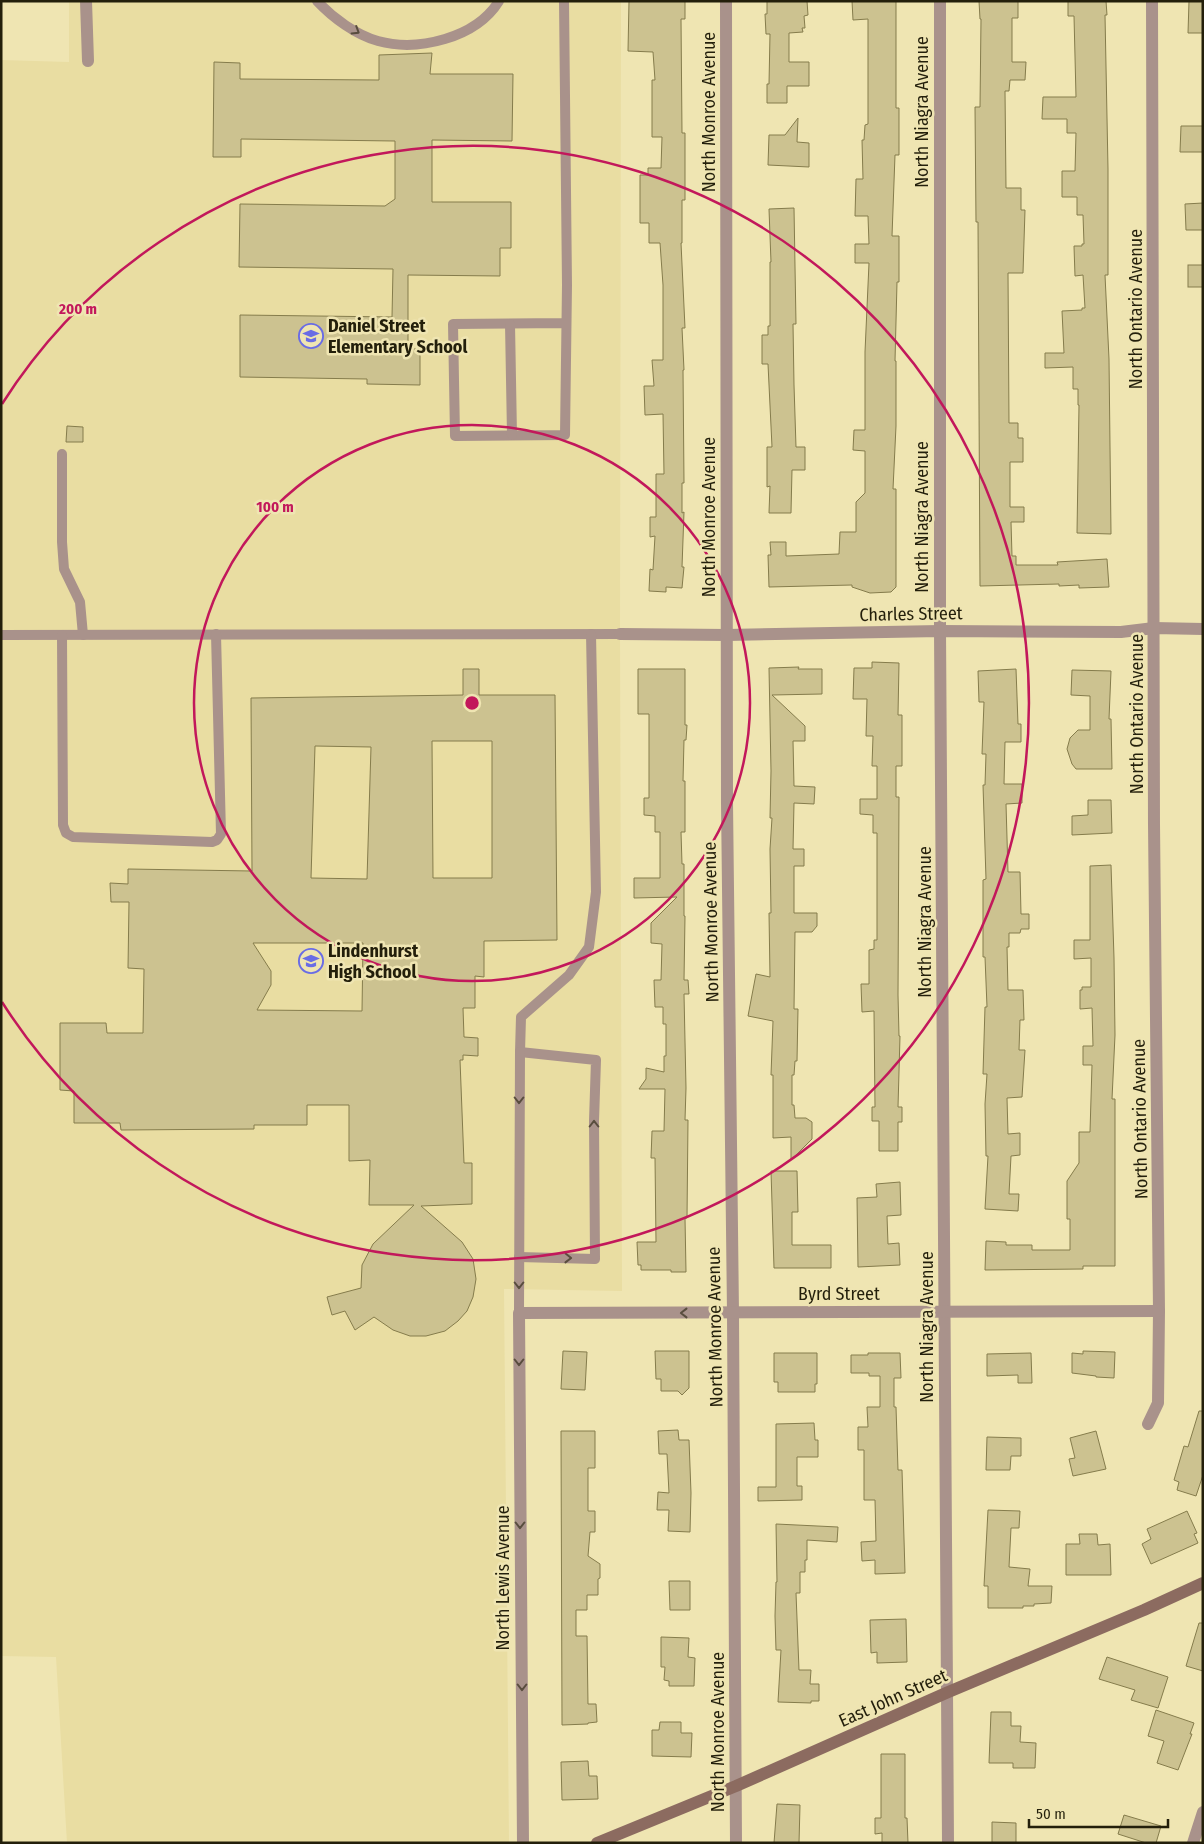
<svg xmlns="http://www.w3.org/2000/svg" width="1204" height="1844" font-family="'Fira Sans Condensed',sans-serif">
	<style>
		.built { fill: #e9dda2 }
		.building { fill: #ccc290; stroke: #857c4c; fill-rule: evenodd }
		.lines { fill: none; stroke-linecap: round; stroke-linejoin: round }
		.lane { stroke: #a9928b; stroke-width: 10 }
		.street { stroke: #a9928b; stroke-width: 12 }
		.secondary { stroke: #8c6b60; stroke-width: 12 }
		.oneway { stroke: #594d3e }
		.ring { fill: none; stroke: #c2185b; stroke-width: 2.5 }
		.labels { text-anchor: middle; stroke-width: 5; stroke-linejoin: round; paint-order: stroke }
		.street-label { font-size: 18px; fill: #231f0b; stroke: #efe5b2 }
		.poi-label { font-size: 18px; font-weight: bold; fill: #231f0b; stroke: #efe5b2; text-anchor: start }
		.centre { fill: #c2185b; stroke: #efe5b2; stroke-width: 2.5 }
		.ring-label { font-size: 15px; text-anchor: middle; font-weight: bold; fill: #c2185b; stroke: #efe5b2; stroke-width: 5; stroke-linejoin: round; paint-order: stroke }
	</style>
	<rect width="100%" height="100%" fill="#efe5b2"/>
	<path class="built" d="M69,1H621L620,634L622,1291L504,1289L509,1843H67L56,1657L1,1656V60L69,62Z"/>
	<g class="building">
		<path d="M629,1H685V19H681L682,133H685V200H682V243H681L685,328H682L684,370H683L684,483H682V513L684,512L682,567H684L682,588L666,587V592L649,591L650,569L653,570L655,536L650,537V517H656V474H664L663,414L645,415L644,386H654L652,360H663V285L660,243H649V223H640V175H648V168H661L662,137H652V80H655L653,52L628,51Z"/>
		<path d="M767,1H807L808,15L804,16L805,28H802L803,32L789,33V62H809V86H787V103H767V84H769L770,34H766L765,14H767Z"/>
		<path d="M852,1H896V108H899V155H895L892,236H899V282H897L895,361H896V426L893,489H896V587L891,592L870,593L852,587V585L769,587L768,555H771L770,542H786V556L839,554L840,532H856V502L865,493V451L853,450L854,430H865V352L869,263H855V244H869L868,216H855L856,179H863L862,140H864L865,125L868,124V19L853,20Z"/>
		<path d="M979,1H1018V18H1012V62H1026L1025,80H1010L1009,91H1005L1006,188H1021V210H1025L1023,273H1008L1009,423H1018V438H1023V462H1010V507H1024V522H1011L1012,556H1016V565H1058L1057,562L1107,559L1109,587L1079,588V585L1059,586V584L980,586L978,222H976L975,107H980L981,19H980Z"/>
		<path d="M1068,1H1106L1107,15H1105L1108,169V275H1105L1109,359L1111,534L1077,533L1079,405H1078V389H1073V367L1045,368V353H1064L1062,311L1082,310V308H1085L1083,275L1075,276L1074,246H1082V244H1084L1083,215H1077V197H1062V171H1075L1076,133H1067V119H1042L1043,97H1076L1074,16H1068Z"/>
		<path d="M1189,1H1203V33H1188Z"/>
		<path d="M432,53L430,74H513L512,141L432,140V202H511V248H500V276L408,275V349H420V385L367,384V379L240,377V315L392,317L393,269L239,267L240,204L385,206L395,199V141L241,139V157H213L214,62L240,63V79L379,80V55Z"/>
		<path d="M798,118L797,142L809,143V167L768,165L769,135H785Z"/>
		<path d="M1181,126H1203V152H1180Z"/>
		<path d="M1203,203V230H1186L1185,204Z"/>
		<path d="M794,208L796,324H793L794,385L796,447H805V470H792L791,513H769L770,486L767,487V447H772L768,364H762V335H768V326H770V262H771L769,209Z"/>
		<rect x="1188" y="265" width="15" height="22"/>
		<path d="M67,426L83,427V442H66Z"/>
		<path d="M872,662L899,663L898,715H902V766H896V797H899L898,995L899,1036H900L898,1107H902V1122H898V1151H879V1121H872V1107H875L874,1011L862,1012L861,984H869V950L874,949V940H877V833H873V815L860,814V799H877V766H872L873,736H866L867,699H853L854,668H872Z"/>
		<path d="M799,667L798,669H822V694L772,695L805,726V741H793L794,786L815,787L814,804L794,803L793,849H804V866H794V913H817V926L812,932H795L794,1009H798L797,1061H795L794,1075H792V1105H794L795,1118H806L812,1122V1139L791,1160V1137L773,1138V1075H771L773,1021L748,1016L756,974L770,977L769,913H771L770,849L772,818H770L771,771L769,668Z"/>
		<path d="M463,669H479V695H555L557,940L484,941V977L475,976V1008H463L464,1037L478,1038V1056L463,1055V1060H460L464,1163H472V1204L421,1206L462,1242L473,1259L476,1279L473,1297L467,1311L458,1321L445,1331L426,1336H410L393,1330L374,1317L355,1330L345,1311L332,1315L327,1297L361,1288L362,1265L373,1244L414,1205H369L370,1160L349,1161V1105H307V1125H254V1129L121,1130L120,1123H74V1091L60,1090V1023H106L107,1033H143L144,969L128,968L129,902H111L110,883L128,884V869L252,871L251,698L463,695ZM432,741H492V878H433ZM315,746L371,747L367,879L311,878ZM253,943H363L362,1011L257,1010L271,985V971Z"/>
		<path d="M638,669H685V725H687L686,740H684L683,781H685V832H681L682,864H684V916H685L684,980H688L689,994H684L686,1088L685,1120H688L687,1218H685L686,1272H671V1270H641V1265H638L637,1242H656L655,1158H651L652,1131H664L665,1089H639L646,1079V1068L664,1072V1056H666V1024H663V1007H655L654,980H661L662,944L651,943V923L677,897L634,898V878H660V832H655V816L644,815V798H649V714H638Z"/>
		<path d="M1016,669L1018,724H1021V742H1005L1004,784H1022V803L1006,804L1008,872H1020L1021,914H1029V929H1021L1020,933H1009V947H1007L1008,990H1023L1024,1020H1020L1019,1050H1025L1022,1097L1007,1098L1008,1134L1020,1133V1155L1011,1156L1009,1194H1019L1018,1211L985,1209L988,1156H986L985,1104L987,1074H983L985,1007H987L985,957H983V880L986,879L983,785H985L986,754H982L984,702H979L978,671Z"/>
		<path d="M1072,670L1111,671L1109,719H1111L1112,769H1076L1072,764L1067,749L1070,738L1078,730H1090V696L1071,695Z"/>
		<path d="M1088,800H1111L1112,833L1072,835V816L1088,815Z"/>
		<path d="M1111,865L1114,958L1115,1035L1112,1099H1115V1266H1083V1269L985,1270L986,1241L1006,1242V1245H1032V1250H1070V1219H1067V1181L1079,1163V1132H1090L1092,1065H1083V1046H1093L1092,1008L1080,1009V990H1082V987H1091V958L1074,959V940H1090V866Z"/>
		<path d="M771,1171H797L798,1212H792V1245H831V1268H774Z"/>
		<path d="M900,1182L901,1215L887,1216L888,1244L899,1243L900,1265L858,1267L857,1198L877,1197L876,1184Z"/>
		<path d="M563,1351L587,1352L585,1390L561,1389Z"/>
		<path d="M655,1351H689V1388L682,1395L678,1391H661V1379H656Z"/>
		<path d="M1083,1351L1115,1352L1114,1378L1096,1377V1376L1072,1373V1353L1083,1354Z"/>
		<path d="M774,1353H817V1384H815V1392H778V1382H774Z"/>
		<path d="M868,1353H900L901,1378H894V1407H896L898,1470H902L905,1573L875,1574V1560L862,1561L861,1542L876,1541L875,1500H864V1450H858V1427H868L867,1407H880V1376H869V1373H851V1355H868Z"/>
		<path d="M1031,1353L1032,1383H1018V1375L987,1376V1354Z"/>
		<path d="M1199,1411H1203V1475L1196,1496L1177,1490L1179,1482L1174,1480L1184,1446L1188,1447Z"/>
		<path d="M814,1423L815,1440H818V1457H797V1486H802V1500L758,1501V1487H776V1424Z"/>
		<path d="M678,1430L679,1440H689L691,1493L690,1532L668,1531L669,1510H657L658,1492L669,1493L667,1454H659L658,1431Z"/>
		<path d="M561,1431H595V1468H588V1511H595V1532H590L588,1556L600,1564V1578L598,1579V1595H587V1610H576V1636H587L588,1704H596L597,1722L588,1723V1724L562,1725Z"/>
		<path d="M1096,1431L1106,1469L1073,1476L1069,1459L1075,1458L1070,1438Z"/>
		<path d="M987,1437L1021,1438V1456H1011L1010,1470H986Z"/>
		<path d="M988,1510L1020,1511L1019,1528H1011L1009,1567L1030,1569L1028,1586H1052L1051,1603L1034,1604V1606H1023V1608H988V1586H984Z"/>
		<path d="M1187,1511L1197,1533L1194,1534L1198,1543L1151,1564L1142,1544L1151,1539L1147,1529Z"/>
		<path d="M776,1524L838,1527L837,1542L807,1540V1560H805V1572H800V1593H796L799,1670H811L810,1684H819V1701H811V1703L778,1702L781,1650H776L775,1616L776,1582H777Z"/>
		<path d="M1079,1534H1097L1098,1545L1110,1544L1111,1575H1066V1544H1080Z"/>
		<path d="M669,1581H690V1610H670Z"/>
		<path d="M906,1619L907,1662L877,1663V1652L871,1653L870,1620Z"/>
		<path d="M1199,1623H1203V1671L1186,1666Z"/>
		<path d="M661,1637L689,1638L688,1657L695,1658L694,1686H669V1681L664,1680L665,1667H661Z"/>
		<path d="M1107,1657L1168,1677L1158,1708L1131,1700L1135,1690L1099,1679Z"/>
		<path d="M1156,1710L1194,1723L1190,1734H1192L1178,1770L1157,1763L1164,1741L1148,1736Z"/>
		<path d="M991,1712H1011V1726H1021L1020,1742L1036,1743L1035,1768H1013V1763H989Z"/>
		<path d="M660,1722H681V1733H692L691,1757L652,1756V1730H659Z"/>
		<path d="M881,1754H905V1818H907L908,1843H882V1833L875,1834V1818H881Z"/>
		<path d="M588,1761L589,1776H597L598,1799L562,1800L561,1762Z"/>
		<path d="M777,1804L800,1805L799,1843H774Z"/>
		<path d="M1124,1815L1161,1826L1156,1843H1146L1118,1834Z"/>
		<path d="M992,1822L1016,1823V1843H992Z"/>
	</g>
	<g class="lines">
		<g class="lane">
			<path d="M317,1C333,18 356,35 378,41C418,52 476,38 499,1"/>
			<path d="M564,1L567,285L565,435L455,436L453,324L566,323"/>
			<path d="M510,324L512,435"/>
			<path d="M62,454V542L64,569L80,602L83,635"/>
			<path d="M1,635L620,634"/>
			<path d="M62,635L63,825L66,833L73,837L212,842L217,840L221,834L216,634"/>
			<path d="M519,1257L595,1259L594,1121L596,1060L520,1052L521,1017L569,975L589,947L596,892L591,634"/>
			<path d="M519,1313L520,1052"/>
		</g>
		<g class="street">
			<path d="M86,1L88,61"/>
			<path d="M726,1L727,803L733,1313L736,1843"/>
			<path d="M940,1V631L948,1843"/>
			<path d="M620,634L727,635L940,631L1121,632L1154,628L1203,629"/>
			<path d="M1148,1424L1158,1403L1159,1311L1154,824L1152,1"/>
			<path d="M523,1843L519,1313L1159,1311"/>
			<path d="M1193,1843L1203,1812"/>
		</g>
		<path class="secondary" d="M597,1843L736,1786L946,1693L1144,1610L1203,1583"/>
	</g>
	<defs><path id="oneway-chevron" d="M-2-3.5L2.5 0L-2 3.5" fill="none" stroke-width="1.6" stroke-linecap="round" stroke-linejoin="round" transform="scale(1.25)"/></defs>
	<g class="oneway">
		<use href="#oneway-chevron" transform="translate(356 31) rotate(32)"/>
		<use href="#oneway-chevron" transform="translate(519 1100) rotate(90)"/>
		<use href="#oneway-chevron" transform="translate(594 1124) rotate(-90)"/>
		<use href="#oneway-chevron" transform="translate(568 1258) rotate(1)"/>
		<use href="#oneway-chevron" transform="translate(519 1285) rotate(90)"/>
		<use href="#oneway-chevron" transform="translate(684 1313) rotate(180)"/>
		<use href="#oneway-chevron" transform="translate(519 1362) rotate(90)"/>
		<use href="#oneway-chevron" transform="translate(520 1525) rotate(90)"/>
		<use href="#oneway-chevron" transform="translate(522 1687) rotate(90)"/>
	</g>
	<g class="ring">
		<circle cx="472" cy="703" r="278"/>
		<path d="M2 404A557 557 0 1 1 2 1002"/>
	</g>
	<defs>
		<symbol id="school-ring" viewBox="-11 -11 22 22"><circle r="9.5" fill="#efe5b2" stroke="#696ce5" stroke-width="1.5"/><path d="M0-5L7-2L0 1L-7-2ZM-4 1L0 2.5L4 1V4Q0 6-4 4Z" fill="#696ce5"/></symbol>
	</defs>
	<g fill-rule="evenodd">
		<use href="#school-ring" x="297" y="322" width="28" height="28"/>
		<use href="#school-ring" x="297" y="947" width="28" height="28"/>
	</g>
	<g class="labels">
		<g class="street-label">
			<text transform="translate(709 112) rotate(-90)" y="6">North Monroe Avenue</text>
			<text transform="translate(922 112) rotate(-90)" y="6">North Niagra Avenue</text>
			<text transform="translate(1136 309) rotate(-90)" y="6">North Ontario Avenue</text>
			<text transform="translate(709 517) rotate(-90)" y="6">North Monroe Avenue</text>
			<text transform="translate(922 517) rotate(-90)" y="6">North Niagra Avenue</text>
			<text transform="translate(911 614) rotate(-1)" y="6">Charles Street</text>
			<text transform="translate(1137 714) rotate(-90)" y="6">North Ontario Avenue</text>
			<text transform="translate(711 922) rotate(-91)" y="6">North Monroe Avenue</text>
			<text transform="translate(925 922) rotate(-90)" y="6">North Niagra Avenue</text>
			<text transform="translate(1140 1119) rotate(-91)" y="6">North Ontario Avenue</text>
			<text x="839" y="1300">Byrd Street</text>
			<text transform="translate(715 1327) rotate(-91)" y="6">North Monroe Avenue</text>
			<text transform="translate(927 1327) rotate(-90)" y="6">North Niagra Avenue</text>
			<text transform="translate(503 1578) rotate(-90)" y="6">North Lewis Avenue</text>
			<text transform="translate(893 1698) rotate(-24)" y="6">East John Street</text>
			<text transform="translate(718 1732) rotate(-90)" y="6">North Monroe Avenue</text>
		</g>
		<g class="poi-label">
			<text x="328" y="332">Daniel Street<tspan x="328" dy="21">Elementary School</tspan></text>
			<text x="328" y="957">Lindenhurst<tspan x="328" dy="21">High School</tspan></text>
		</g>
	</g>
	<circle cx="472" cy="703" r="8" class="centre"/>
	<g class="ring-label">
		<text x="78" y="314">200 m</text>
		<text x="275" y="512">100 m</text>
	</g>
	<rect width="1204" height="1844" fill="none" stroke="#231f0b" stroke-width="5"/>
	<path d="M1029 1819v8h139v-8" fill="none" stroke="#231f0b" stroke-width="2.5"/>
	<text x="1036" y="1819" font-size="15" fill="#231f0b" stroke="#efe5b2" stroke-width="4" paint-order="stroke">50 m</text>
</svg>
